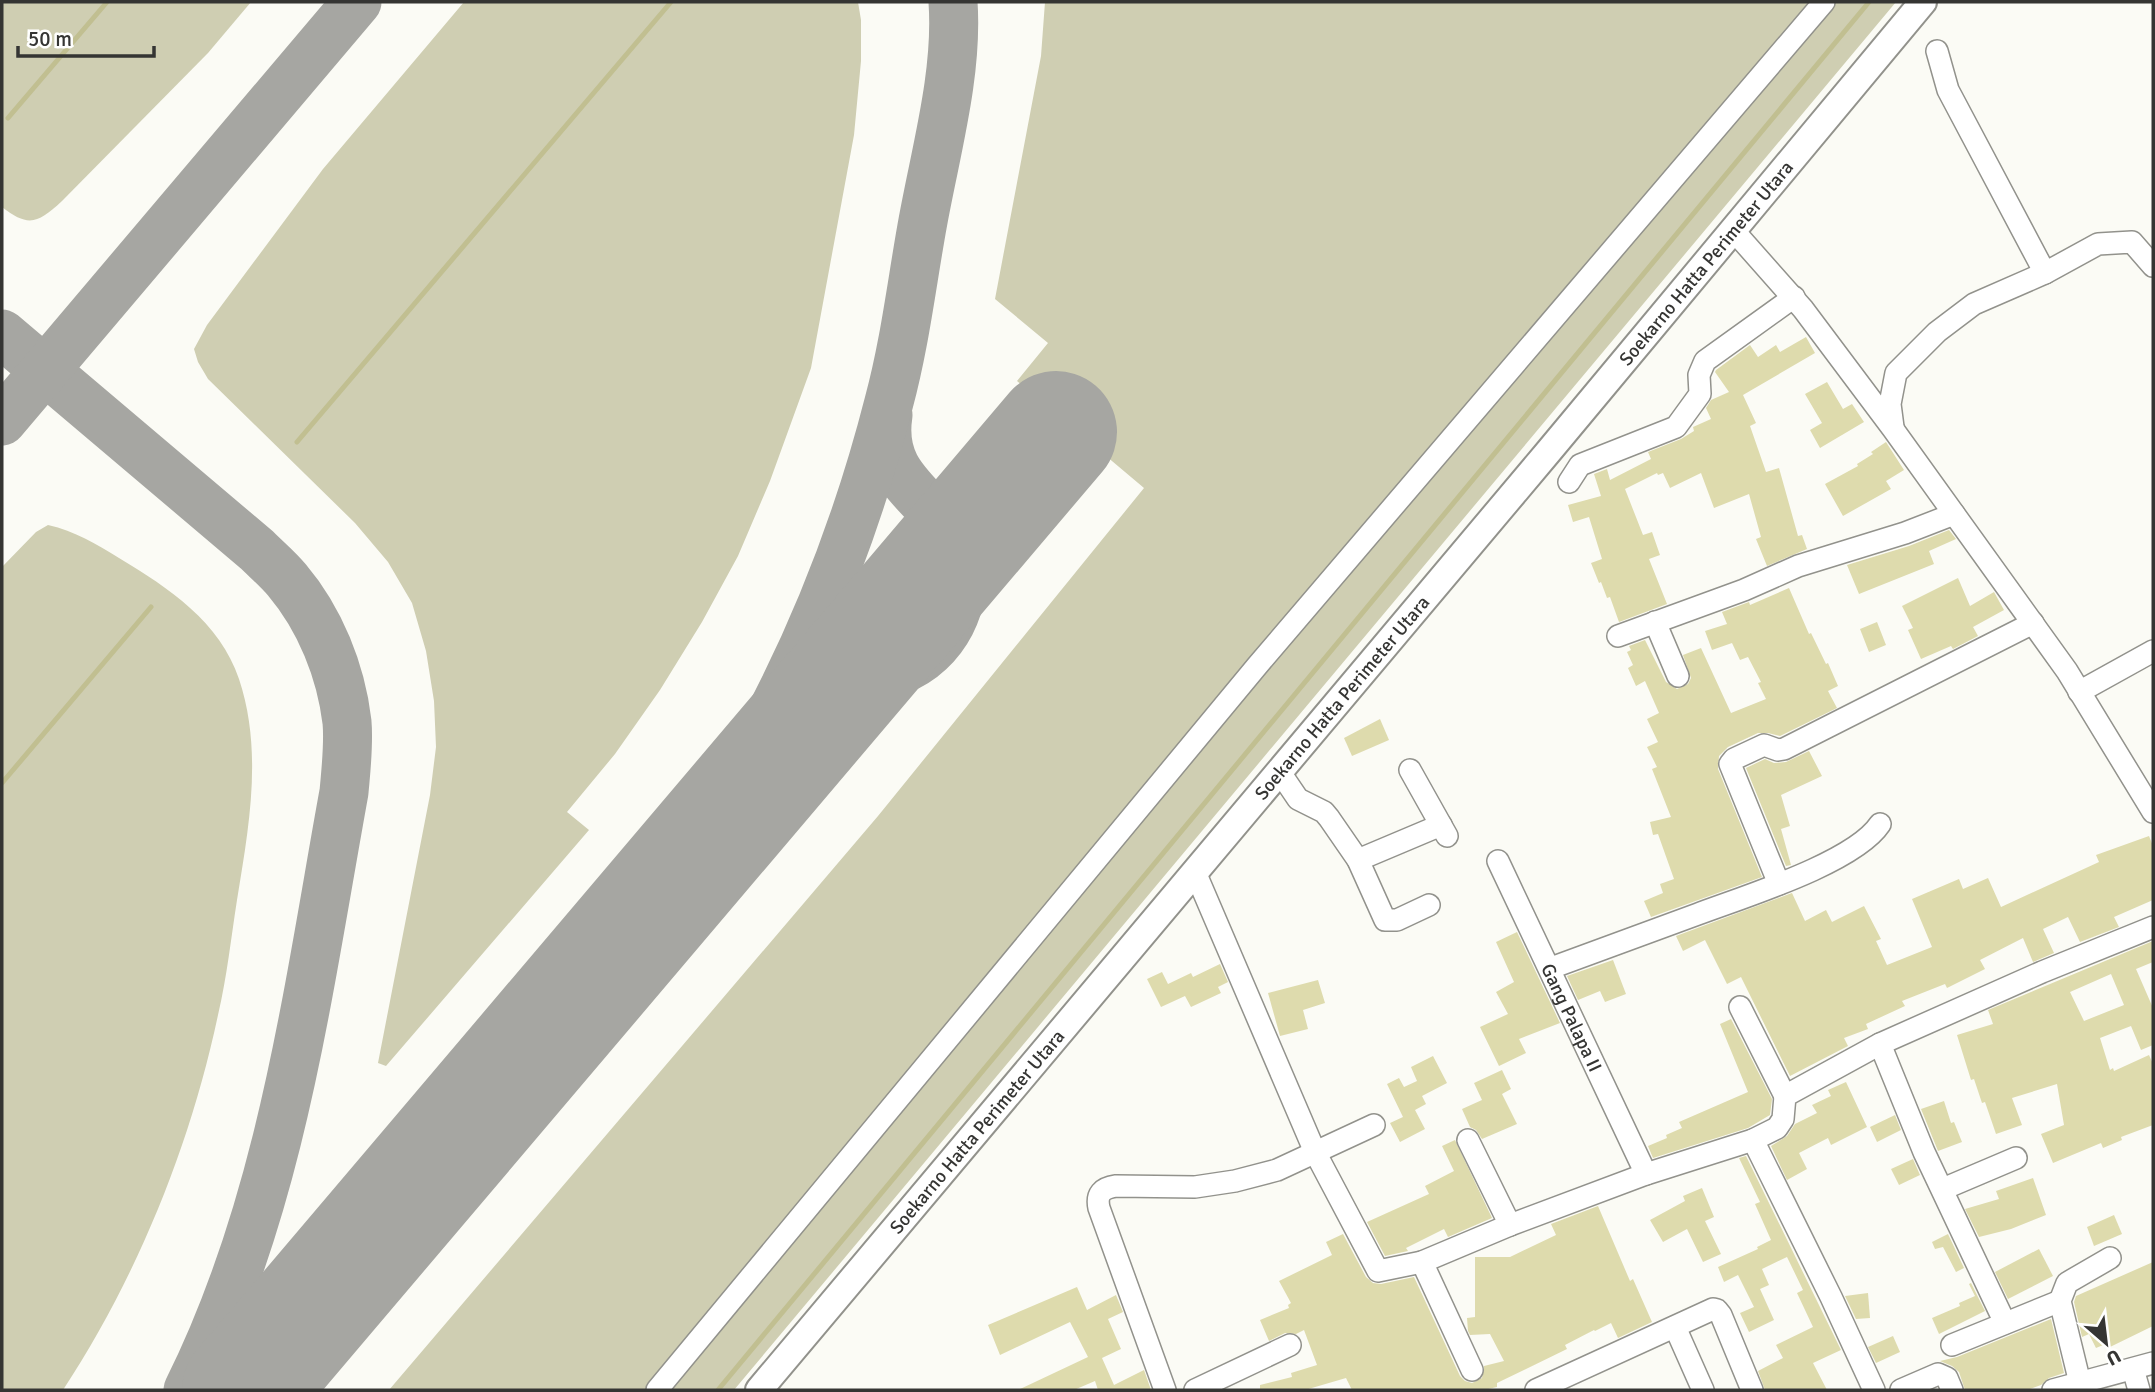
<svg xmlns="http://www.w3.org/2000/svg" width="2155" height="1392" font-family="Signika,sans-serif">
	<style>
		.green { fill: #cfceb2 }
		.lines { fill: none; stroke-linecap: round; stroke-linejoin: round }
		.stream { stroke: #c1bf91; stroke-width: 5 }
		.taxiway { stroke: #a6a6a2; stroke-width: 49 }
		.runway { stroke: #a6a6a2; stroke-width: 122 }
		.building { fill: #dedbad; fill-rule: evenodd }
		.minor-casing { stroke: #92928c; stroke-width: 24 }
		.major-casing { stroke: #92928c; stroke-width: 30 }
		.minor { stroke: #fff; stroke-width: 21 }
		.major { stroke: #fff; stroke-width: 26 }
		.labels { text-anchor: middle; stroke-width: 5; stroke-linejoin: round; paint-order: stroke }
		.street-label { font-size: 19px; fill: #353533; stroke: #fffffe }
	</style>
	<rect width="100%" height="100%" fill="#fbfbf5"/>
	<g class="green">
		<path d="M2,2H251L208,53L62,201C38,223 29,228 2,207Z"/>
		<path d="M464,2H858L861,20V61L854,135L811,368L770,481L738,556L702,622L660,690L615,754L567,812L589,830L386,1066L378,1063L430,795L436,747L434,701L426,651L412,603L388,562L355,523L208,379L198,362L194,349L207,325L323,169Z"/>
		<path d="M1045,2H1896L734,1390H389L878,816L1144,488L1017,381L1048,343L995,299L1041,56Z"/>
		<path d="M48,525C75,531 96,544 119,558C169,588 220,622 239,679C263,751 249,827 237,900C231,938 227,977 218,1015C190,1147 137,1277 63,1390H2V567L36,532Z"/>
	</g>
	<g class="lines">
		<g class="stream">
			<path d="M8,118L107,2"/>
			<path d="M297,442L671,2"/>
			<path d="M2,783L151,607"/>
			<path d="M718,1390L1869,2"/>
		</g>
		<g class="taxiway">
			<path d="M2,334L257,550C267,560 278,569 287,580C320,619 341,671 347,722C349,745 346,769 344,792C307,995 281,1203 188,1390"/>
			<path d="M2,421L357,2"/>
			<path d="M766,776C789,750 818,709 845,690C862,678 881,677 900,670C944,653 971,601 959,557C944,498 877,488 888,415"/>
			<path d="M629,934C665,884 702,835 733,782C803,664 855,535 889,402C905,343 912,281 923,221C936,150 958,73 953,2"/>
		</g>
		<path class="runway" d="M243,1390L1056,432"/>
	</g>
	<g class="building">
		<path d="M1806,337L1815,353L1743,395L1756,423L1750,426L1766,472L1779,468L1798,536L1802,535L1807,549L1767,566L1756,539L1761,537L1749,494L1714,508L1701,473L1670,488L1663,473L1658,475L1657,473L1625,489L1643,535L1652,532L1660,555L1649,559L1667,604L1619,622L1610,597L1607,598L1601,582L1599,583L1591,563L1602,559L1589,517L1573,522L1568,505L1601,496L1594,474L1607,469L1610,480L1651,459L1648,452L1681,439L1694,431L1693,427L1711,419L1706,408L1711,400L1729,392L1715,372L1716,370L1750,345L1758,357L1776,345L1780,352Z"/>
		<path d="M1827,382L1843,409L1852,404L1864,422L1820,448L1810,430L1822,423L1805,394Z"/>
		<path d="M1886,442L1904,470L1886,481L1891,489L1843,516L1825,484L1858,466L1857,464L1873,454L1871,452Z"/>
		<path d="M1949,530L1956,539L1929,551L1934,564L1859,594L1847,565L1909,546Z"/>
		<path d="M1958,578L1970,606L1994,592L2004,610L1973,627L1978,636L1953,649L1951,646L1921,659L1908,630L1913,628L1902,606Z"/>
		<path d="M1789,588L1809,634L1811,633L1826,664L1828,663L1838,686L1828,691L1837,708L1780,736L1768,733H1758L1728,747L1719,756L1718,769L1762,877L1651,917L1644,901L1663,893L1660,884L1674,879L1658,834L1653,835L1650,822L1671,817L1652,769L1657,767L1647,747L1658,742L1647,719L1659,713L1645,681L1636,686L1628,668L1633,665L1627,652L1631,650L1629,646L1645,640L1666,682L1677,689L1688,684L1691,678L1683,655L1701,648L1731,713L1766,699L1758,683L1761,682L1748,657L1740,660L1732,643L1712,650L1705,631L1727,624L1722,612L1749,602L1750,605Z"/>
		<path d="M1877,622L1886,645L1869,652L1860,629Z"/>
		<path d="M1380,719L1389,740L1352,756L1344,738Z"/>
		<path d="M1809,751L1822,776L1781,795L1790,826L1781,829L1791,865L1786,866L1746,768L1765,759L1774,763L1786,762Z"/>
		<path d="M2149,836L2153,846V900L2114,917L2119,927L2080,942L2068,917L2043,929L2054,953L2033,962L2023,938L1980,960L1985,969L1947,988L1945,984L1902,1001L1905,1006L1866,1024L1868,1029L1844,1038L1848,1046L1790,1076L1741,977L1727,984L1705,940L1683,951L1676,936L1792,893L1805,921L1826,910L1832,922L1864,906L1881,939L1876,941L1887,965L1932,947L1912,899L1959,879L1963,889L1988,878L2001,907L2099,862L2096,855Z"/>
		<path d="M1517,932L1560,1023L1519,1039L1526,1053L1499,1066L1480,1027L1508,1014L1496,992L1514,982L1496,942Z"/>
		<path d="M2153,941V962L2136,969L2153,1008V1045L2141,1050L2131,1026L2100,1038L2110,1070L2113,1068L2114,1071L2149,1055L2153,1064V1125L2121,1137L2122,1140L2103,1148L2101,1143L2053,1163L2041,1134L2064,1125L2057,1084L2012,1098L2022,1125L1996,1134L1985,1102L1982,1103L1974,1079L1971,1080L1957,1035L1993,1024L1988,1010ZM2111,974L2124,1005L2084,1021L2070,992Z"/>
		<path d="M1613,960L1626,994L1605,1002L1600,991L1578,1000L1567,976Z"/>
		<path d="M1220,964L1228,982L1218,987L1221,993L1191,1007L1185,996L1161,1007L1147,979L1162,972L1168,984L1191,973L1193,977Z"/>
		<path d="M1318,980L1325,1003L1303,1010L1308,1029L1280,1036L1268,993Z"/>
		<path d="M1731,1019L1772,1099L1770,1115L1748,1128L1653,1158L1648,1146L1667,1138L1666,1135L1682,1128L1679,1122L1748,1092L1720,1024Z"/>
		<path d="M1433,1056L1447,1083L1422,1096L1426,1104L1415,1110L1425,1129L1400,1142L1390,1123L1403,1117L1387,1084L1399,1078L1404,1087L1417,1081L1411,1067Z"/>
		<path d="M1502,1070L1511,1089L1502,1094L1517,1124L1482,1139L1476,1130L1470,1127L1462,1109L1482,1100L1474,1083Z"/>
		<path d="M1846,1082L1867,1127L1831,1145L1828,1138L1799,1153L1807,1169L1787,1180L1771,1146L1787,1136L1795,1124L1817,1113L1812,1105L1831,1096L1828,1090Z"/>
		<path d="M1944,1101L1951,1123L1954,1122L1962,1142L1938,1151L1921,1109Z"/>
		<path d="M1895,1115L1901,1130L1877,1142L1870,1127Z"/>
		<path d="M1455,1140L1492,1218L1448,1237L1444,1229L1406,1248L1408,1251L1385,1256L1367,1222L1429,1194L1425,1186L1454,1171L1442,1146Z"/>
		<path d="M1746,1156L1841,1350L1813,1363L1827,1390H1765L1758,1371L1783,1358L1776,1345L1813,1327L1797,1293L1803,1290L1787,1257L1762,1269L1769,1285L1760,1289L1774,1320L1749,1332L1740,1313L1754,1307L1738,1275L1724,1282L1718,1267L1758,1249L1757,1247L1771,1240L1755,1204L1760,1202L1739,1158Z"/>
		<path d="M1913,1159L1920,1175L1899,1185L1891,1169Z"/>
		<path d="M2033,1178L2046,1215L2011,1229L1979,1237L1965,1209L1999,1199L1996,1191Z"/>
		<path d="M1702,1188L1714,1217L1705,1221L1721,1254L1703,1262L1687,1229L1663,1242L1650,1220L1685,1201L1683,1196Z"/>
		<path d="M1598,1206L1630,1281L1633,1279L1652,1322L1618,1338L1611,1323L1595,1331L1594,1330L1565,1345L1567,1349L1497,1383V1387L1484,1390H1352L1346,1378L1305,1390H1260V1385L1292,1377L1291,1373L1317,1365L1304,1330L1296,1334L1285,1333L1269,1341L1260,1320L1289,1308L1288,1305L1291,1303L1279,1281L1332,1255L1326,1242L1343,1234L1366,1277L1373,1283L1381,1284L1414,1277L1460,1376L1465,1381L1472,1383L1482,1378L1484,1366L1504,1361L1490,1334L1470,1335L1468,1331L1467,1318L1475,1317V1257H1510L1556,1235L1551,1224Z"/>
		<path d="M2114,1215L2122,1234L2094,1246L2087,1227Z"/>
		<path d="M1948,1234L1964,1268L1956,1272L1943,1247L1935,1249L1932,1242Z"/>
		<path d="M2039,1249L2053,1276L2008,1299L1995,1272Z"/>
		<path d="M2153,1262V1326L2110,1347L2108,1343L2096,1348L2089,1334L2082,1337L2074,1302L2076,1296Z"/>
		<path d="M1971,1283L1985,1311L1939,1334L1932,1318L1960,1306L1959,1303L1975,1296L1969,1284Z"/>
		<path d="M1077,1287L1087,1310L1116,1295L1123,1312L1108,1319L1121,1349L1102,1358L1114,1385L1144,1370L1151,1390H1098L1095,1381L1074,1390H1018L1088,1357L1070,1322L1000,1355L988,1325Z"/>
		<path d="M1868,1293L1870,1318L1856,1319L1845,1296Z"/>
		<path d="M2051,1319L2064,1373L2049,1378L2041,1385L2027,1390H1965L1959,1372L1952,1366L1940,1361L1957,1357Z"/>
		<path d="M1893,1336L1900,1352L1876,1363L1868,1347Z"/>
	</g>
	<g class="lines">
		<defs>
			<g id="minor">
				<path d="M1937,51L1948,90L2045,273"/>
				<path d="M1733,230L1803,309L1893,429L2067,671L2153,812"/>
				<path d="M1893,427L1890,404L1896,373L1937,332L1974,304L2045,273L2098,244L2132,242L2153,266"/>
				<path d="M1569,482L1580,465L1676,427L1700,394L1699,375L1705,361L1794,297"/>
				<path d="M1655,622L1678,676"/>
				<path d="M1618,636L1744,590L1798,566L1905,533L1954,514"/>
				<path d="M2079,692L2153,651"/>
				<path d="M1410,770L1447,836"/>
				<path d="M1279,771L1298,799L1324,812L1329,818L1358,860L1385,920H1397L1429,905"/>
				<path d="M1358,860L1441,825"/>
				<path id="s1" d="M1498,861L1646,1174"/>
				<path d="M1195,872L1315,1152L1378,1271L1422,1262L1510,1225L1646,1174L1753,1140L1777,1128L1783,1119L1785,1096L1880,1044L2042,972L2153,927"/>
				<path d="M1779,884L1730,764L1734,759L1764,745L1778,750L1784,749L2033,623"/>
				<path d="M1551,968C1600,950 1649,932 1698,914C1743,897 1854,863 1880,824"/>
				<path d="M1740,1007L1785,1096"/>
				<path d="M1880,1044L1924,1152L2005,1323"/>
				<path d="M1468,1140L1510,1225"/>
				<path d="M1753,1140L1831,1297L1874,1390"/>
				<path d="M1943,1189L2016,1158"/>
				<path d="M1422,1262L1472,1370"/>
				<path d="M1675,1327L1703,1390"/>
				<path d="M1952,1345L2060,1301"/>
				<path d="M2133,1369L2139,1390"/>
				<path d="M2080,1383L2060,1301L2067,1283L2110,1258"/>
				<path d="M657,1390L1257,666L1824,2"/>
				<path d="M1165,1390L1099,1208C1096,1194 1102,1188 1116,1186L1195,1187L1235,1181L1277,1170L1374,1125"/>
				<path d="M1195,1390L1290,1345"/>
				<path d="M1536,1390L1713,1309L1717,1310L1721,1315L1752,1390"/>
				<path d="M1901,1390L1938,1374L1947,1378L1952,1390"/>
				<path d="M2053,1390L2153,1363"/>
			</g>
			<g id="major">
				<path id="s2" d="M759,1390L1549,451L1923,2"/>
			</g>
		</defs>
		<use href="#minor" class="minor-casing"/>
		<use href="#major" class="major-casing"/>
		<use href="#minor" class="minor"/>
		<use href="#major" class="major"/>
	</g>
	<g class="labels">
		<g class="street-label">
			<text dy="7" stroke="none"><textPath href="#s2" startOffset="1472">Soekarno Hatta Perimeter Utara</textPath></text>
			<text dy="7" stroke="none"><textPath href="#s2" startOffset="905">Soekarno Hatta Perimeter Utara</textPath></text>
			<text dy="7" stroke="none"><textPath href="#s1" startOffset="173">Gang Palapa II</textPath></text>
			<text dy="7" stroke="none"><textPath href="#s2" startOffset="338">Soekarno Hatta Perimeter Utara</textPath></text>
		</g>
	</g>
	<rect width="2155" height="1392" fill="none" stroke="#353533" stroke-width="7"/>
	<g transform="translate(2106 1343) rotate(152)" stroke="#fffffe" stroke-width="5" paint-order="stroke">
	<path d="M0-5L12 26L0 18L-12 26Z" fill="#353533"/>
	<text y="-10" font-size="19" font-weight="bold" text-anchor="middle" fill="#353533">U</text>
	</g>
	<path d="M18 46v10h136v-10" fill="none" stroke="#353533" stroke-width="3.5"/>
	<text x="28" y="46" font-size="21" fill="#353533" stroke="#fffffe" stroke-width="5" paint-order="stroke">50 m</text>
</svg>
